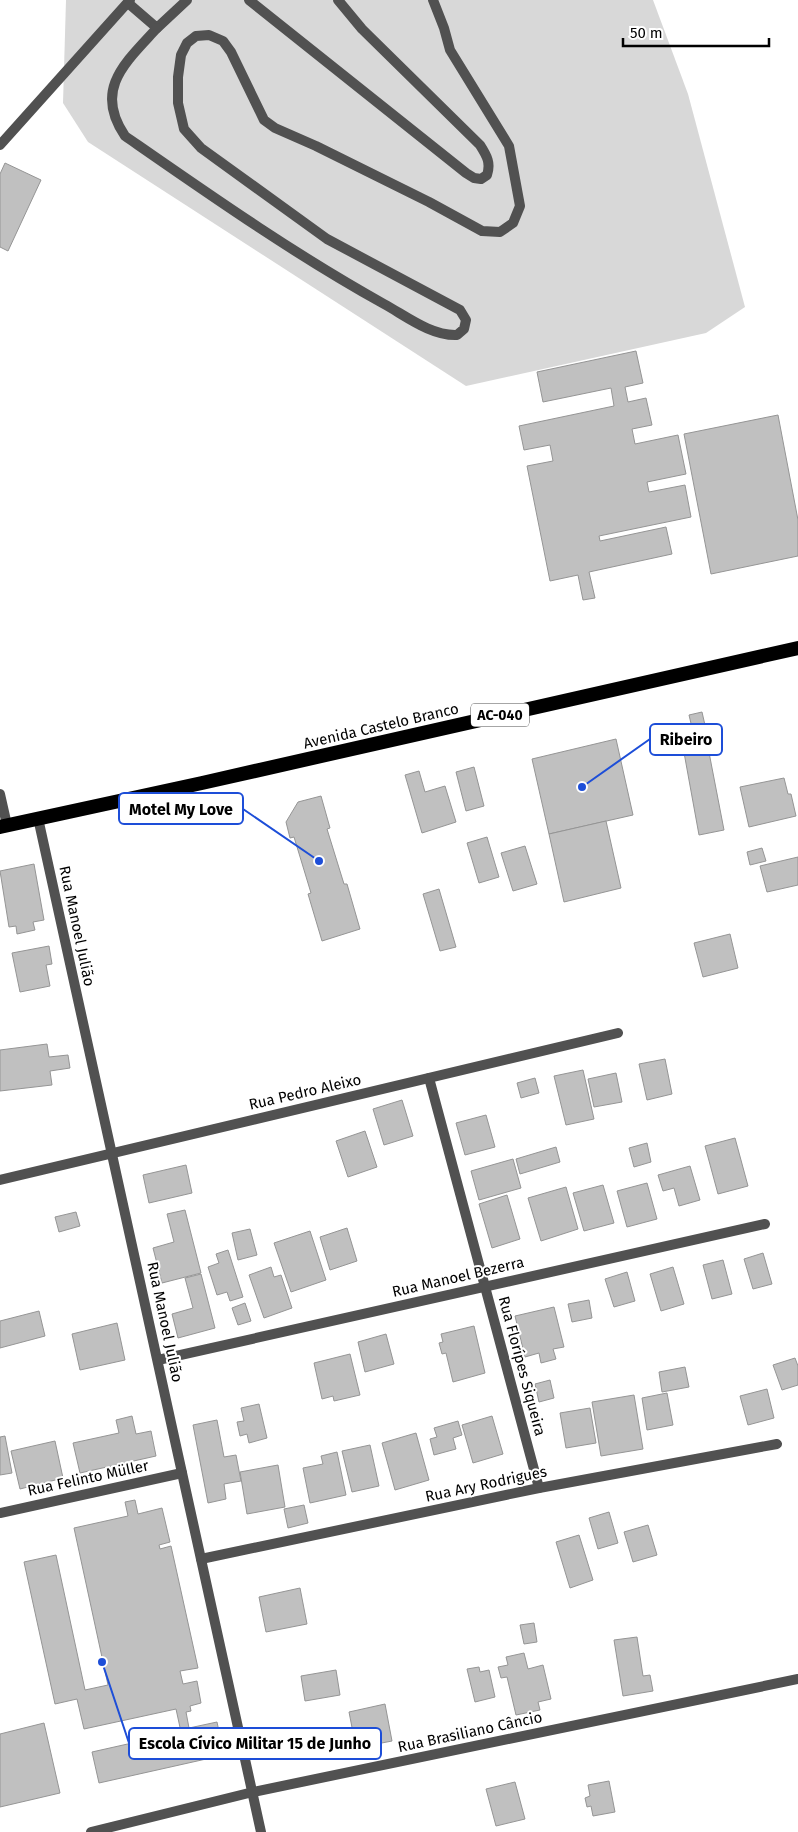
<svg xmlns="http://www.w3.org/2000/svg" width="798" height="1832" font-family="'Fira Sans',sans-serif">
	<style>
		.green { fill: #d8d8d8 }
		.building { fill: #c0c0c0; stroke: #959595 }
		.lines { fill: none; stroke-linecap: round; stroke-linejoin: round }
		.minor { stroke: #515151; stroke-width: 10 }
		.trunk { stroke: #000; stroke-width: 14 }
		.labels { text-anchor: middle; stroke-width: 4; stroke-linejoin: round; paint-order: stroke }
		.shield { fill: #fff; stroke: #4c4c4c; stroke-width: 1 }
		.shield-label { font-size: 14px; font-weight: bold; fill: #000 }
		.street-label { font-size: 15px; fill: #000; stroke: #fff }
		.leader { fill: none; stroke: #1d4ed8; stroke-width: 2 }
		.callout-dot { fill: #1d4ed8; stroke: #fff; stroke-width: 2 }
		.callout { fill: #fff; stroke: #1d4ed8; stroke-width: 2 }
		.callout-label { font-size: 16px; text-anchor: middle; font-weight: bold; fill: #000 }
	</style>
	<rect width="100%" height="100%" fill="#fff"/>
	<path class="green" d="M66,0H653L688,94L745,307L706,333L466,386L88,142L63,103Z"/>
	<g class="building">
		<path d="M5,163L41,180L8,251L0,247V174Z"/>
		<path d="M636,351L643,383L625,387L628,402L646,398L652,425L632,429L635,444L678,435L686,474L647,482L649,492L685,485L691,517L599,536L600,541L666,527L672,554L589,572L595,598L583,600L578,575L550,581L527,466L553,461L550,445L524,450L519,426L614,406L611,388L543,402L537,372Z"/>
		<path d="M778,415L798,520V556L711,574L684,434Z"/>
		<path d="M702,712L707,734L694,736L689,715Z"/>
		<path d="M616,739L633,815L549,834L532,759Z"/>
		<path d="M707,742L724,830L699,835L683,747Z"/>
		<path d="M474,767L484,806L466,811L456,772Z"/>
		<path d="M419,771L425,792L445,786L456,822L422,833L405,775Z"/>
		<path d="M784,778L788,794H791L796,816L749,827L740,787Z"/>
		<path d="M321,796L330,828L327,829L344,884H347L360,929L322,941L308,894L311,893L294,837L290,838L286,822L298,802Z"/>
		<path d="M606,821L621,888L564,902L549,834Z"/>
		<path d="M487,837L499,877L479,883L467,843Z"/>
		<path d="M525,846L537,884L513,891L501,853Z"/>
		<path d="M762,848L766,861L750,865L747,852Z"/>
		<path d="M798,857V885L767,892L760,866Z"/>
		<path d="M34,864L44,920L33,922L35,930L17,934L16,926L9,927L0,871Z"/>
		<path d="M439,889L456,947L440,951L423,894Z"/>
		<path d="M730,934L738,968L703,977L694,943Z"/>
		<path d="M49,946L52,964L46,965L50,986L20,992L12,953Z"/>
		<path d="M47,1044L49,1057L68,1055L70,1068L50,1071L52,1085L0,1091V1050Z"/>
		<path d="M665,1059L672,1094L647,1100L639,1064Z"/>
		<path d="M583,1070L594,1119L566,1125L554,1076Z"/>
		<path d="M616,1073L622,1102L594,1107L588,1079Z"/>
		<path d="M535,1078L539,1093L521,1098L517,1083Z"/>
		<path d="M402,1100L413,1136L384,1145L373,1109Z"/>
		<path d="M486,1115L495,1147L465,1155L456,1123Z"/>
		<path d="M365,1131L377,1167L348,1177L336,1141Z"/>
		<path d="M735,1138L748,1186L718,1194L705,1146Z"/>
		<path d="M647,1143L651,1162L634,1167L629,1148Z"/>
		<path d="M556,1147L560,1162L520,1174L516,1159Z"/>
		<path d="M513,1159L521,1188L479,1200L471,1171Z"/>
		<path d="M186,1165L192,1193L149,1203L143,1175Z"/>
		<path d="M690,1166L700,1200L679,1206L674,1188L663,1191L658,1175Z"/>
		<path d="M647,1183L657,1219L627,1227L617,1191Z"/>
		<path d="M603,1185L614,1223L584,1231L573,1193Z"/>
		<path d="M566,1187L578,1229L541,1241L528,1198Z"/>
		<path d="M507,1195L520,1239L492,1248L479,1204Z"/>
		<path d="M185,1210L201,1273L162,1283L153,1248L174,1242L167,1214Z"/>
		<path d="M76,1212L80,1226L59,1232L55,1217Z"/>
		<path d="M347,1228L357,1261L330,1270L320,1237Z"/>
		<path d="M250,1229L257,1255L238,1260L232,1233Z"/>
		<path d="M310,1231L326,1280L291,1292L274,1243Z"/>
		<path d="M228,1250L243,1297L230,1301L227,1292L217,1295L208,1267L219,1263L216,1254Z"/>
		<path d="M763,1253L772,1284L753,1289L744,1259Z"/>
		<path d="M723,1260L732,1294L712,1299L703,1265Z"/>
		<path d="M271,1267L274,1277L281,1275L292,1308L264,1318L249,1275Z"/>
		<path d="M673,1267L684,1304L661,1311L650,1274Z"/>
		<path d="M627,1272L635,1301L614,1307L605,1279Z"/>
		<path d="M201,1274L215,1328L178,1338L172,1314L193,1308L185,1278Z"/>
		<path d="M589,1300L592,1318L572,1322L568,1304Z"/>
		<path d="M245,1303L251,1321L238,1325L232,1308Z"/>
		<path d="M554,1307L564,1347L553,1349L556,1359L541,1363L539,1353L525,1357L515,1316Z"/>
		<path d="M39,1311L45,1336L0,1348V1321Z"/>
		<path d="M117,1323L125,1360L80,1370L72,1334Z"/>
		<path d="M474,1326L485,1373L453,1382L446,1353L442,1354L439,1343L443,1342L441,1334Z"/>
		<path d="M386,1334L394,1364L365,1372L358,1342Z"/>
		<path d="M350,1354L360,1395L334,1401L333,1396L322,1399L314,1363Z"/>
		<path d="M795,1358L798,1366V1385L782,1390L773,1365Z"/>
		<path d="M685,1367L689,1387L662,1392L659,1372Z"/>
		<path d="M550,1380L554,1398L539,1402L535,1384Z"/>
		<path d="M767,1389L774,1418L748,1425L740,1396Z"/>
		<path d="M667,1393L673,1425L647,1430L642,1398Z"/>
		<path d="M634,1395L643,1449L601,1456L592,1402Z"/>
		<path d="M259,1404L267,1438L249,1443L247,1434L240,1436L237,1422L244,1421L241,1408Z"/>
		<path d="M590,1408L596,1443L566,1448L560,1413Z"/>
		<path d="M132,1416L136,1434L151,1431L156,1456L80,1473L73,1443L119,1433L116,1420Z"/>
		<path d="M492,1416L503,1454L473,1463L462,1425Z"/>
		<path d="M217,1420L224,1457L236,1455L241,1481L224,1484L226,1499L208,1503L193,1425Z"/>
		<path d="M458,1421L462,1435L453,1438L456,1449L434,1455L430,1439L437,1437L434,1428Z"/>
		<path d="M416,1433L429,1480L395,1490L382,1443Z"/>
		<path d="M5,1436L12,1473L0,1475V1437Z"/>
		<path d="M55,1441L63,1478L20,1489L11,1451Z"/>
		<path d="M370,1445L379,1486L352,1492L342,1451Z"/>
		<path d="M337,1452L346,1495L310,1503L303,1468L323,1464L321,1456Z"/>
		<path d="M278,1465L285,1507L247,1514L240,1472Z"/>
		<path d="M135,1500L138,1514L162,1508L170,1542L159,1545L160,1549L171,1546L198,1668L180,1671L183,1684L197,1681L201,1703L190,1706L191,1711L186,1712L189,1728L217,1722L224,1755L99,1783L92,1752L181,1732L176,1709L84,1729L77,1699L55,1704L24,1562L56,1555L85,1690L108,1685L74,1528L128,1516L125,1502Z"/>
		<path d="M304,1505L308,1523L288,1528L284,1509Z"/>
		<path d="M609,1512L618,1543L598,1549L589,1518Z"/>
		<path d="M648,1525L657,1555L633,1562L624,1532Z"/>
		<path d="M579,1535L593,1580L570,1588L556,1542Z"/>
		<path d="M300,1588L307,1624L266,1632L259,1597Z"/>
		<path d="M534,1623L537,1642L524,1644L520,1625Z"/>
		<path d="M637,1637L643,1676L650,1675L653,1691L623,1696L614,1640Z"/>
		<path d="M524,1653L528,1669L543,1665L551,1699L538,1702L540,1710L516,1715L507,1677L501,1678L498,1667L508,1665L506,1657Z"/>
		<path d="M479,1667L480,1672L489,1670L495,1697L475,1702L467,1669Z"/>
		<path d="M336,1670L340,1695L305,1701L301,1676Z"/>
		<path d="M385,1704L392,1741L356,1748L349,1712Z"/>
		<path d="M44,1723L60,1793L0,1807V1734Z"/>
		<path d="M609,1781L615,1812L593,1816L591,1806L587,1807L585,1798L590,1796L588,1785Z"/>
		<path d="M515,1782L525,1819L496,1826L486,1789Z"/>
	</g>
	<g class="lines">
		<g class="minor">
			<path d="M249,0L466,173L474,178L481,179L487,175C491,163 487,156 480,145L362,29L338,0"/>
			<path d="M128,3L157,28L187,0"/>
			<path d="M157,28C126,62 93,89 125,136C210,195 294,254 384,304C406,316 431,336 457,335L464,329L466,320L460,310L327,239L201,148L184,129L178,103V77L181,55L187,43L196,36L209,35L223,41L231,52L264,120L275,128L316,146L429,202L482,231L500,232L513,223L520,206L509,146L450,50L444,28L433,0"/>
			<path d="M0,145L130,0"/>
			<path d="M0,794L7,825"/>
			<path d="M38,818L261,1832"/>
			<path d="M429,1078L539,1488"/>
			<path d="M0,1180L618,1033"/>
			<path d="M158,1360L765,1224"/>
			<path d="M0,1513L182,1473"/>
			<path d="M201,1559L539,1488L777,1444"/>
			<path d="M91,1832L253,1792L798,1679"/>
		</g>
		<path class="trunk" d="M0,827L202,783L798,648"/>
	</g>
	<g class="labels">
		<rect class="shield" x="471" y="703.5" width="58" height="23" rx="4"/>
		<g class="shield-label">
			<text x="500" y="720">AC-040</text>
		</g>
		<g class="street-label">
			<text transform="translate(381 726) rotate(-13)" y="5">Avenida Castelo Branco</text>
			<text transform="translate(77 926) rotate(78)" y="5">Rua Manoel Julião</text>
			<text transform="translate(305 1092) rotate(-13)" y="5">Rua Pedro Aleixo</text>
			<text transform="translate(458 1277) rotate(-13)" y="5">Rua Manoel Bezerra</text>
			<text transform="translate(165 1322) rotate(78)" y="5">Rua Manoel Julião</text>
			<text transform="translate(522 1366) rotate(75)" y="5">Rua Florípes Siqueira</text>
			<text transform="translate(88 1478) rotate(-12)" y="5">Rua Felinto Müller</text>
			<text transform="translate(486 1484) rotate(-12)" y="5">Rua Ary Rodrigues</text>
			<text transform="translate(470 1732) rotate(-12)" y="5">Rua Brasiliano Câncio</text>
		</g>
	</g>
	<path class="leader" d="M582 787L650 739M319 861L243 809M102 1662L129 1743"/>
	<g class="callout-dot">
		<circle cx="582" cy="787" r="5"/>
		<circle cx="319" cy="861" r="5"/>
		<circle cx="102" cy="1662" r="5"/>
	</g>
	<g class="callout">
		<rect x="650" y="724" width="72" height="31" rx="5"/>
		<rect x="119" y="793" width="124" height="31" rx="5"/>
		<rect x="129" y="1728" width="252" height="31" rx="5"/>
	</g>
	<g class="callout-label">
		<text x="686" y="745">Ribeiro</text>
		<text x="181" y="815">Motel My Love</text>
		<text x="255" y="1749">Escola Cívico Militar 15 de Junho</text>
	</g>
	<path d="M623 38v8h146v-8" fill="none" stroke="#000000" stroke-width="2.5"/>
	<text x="630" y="38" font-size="15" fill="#000000" stroke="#ffffff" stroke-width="4" paint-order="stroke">50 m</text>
</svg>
